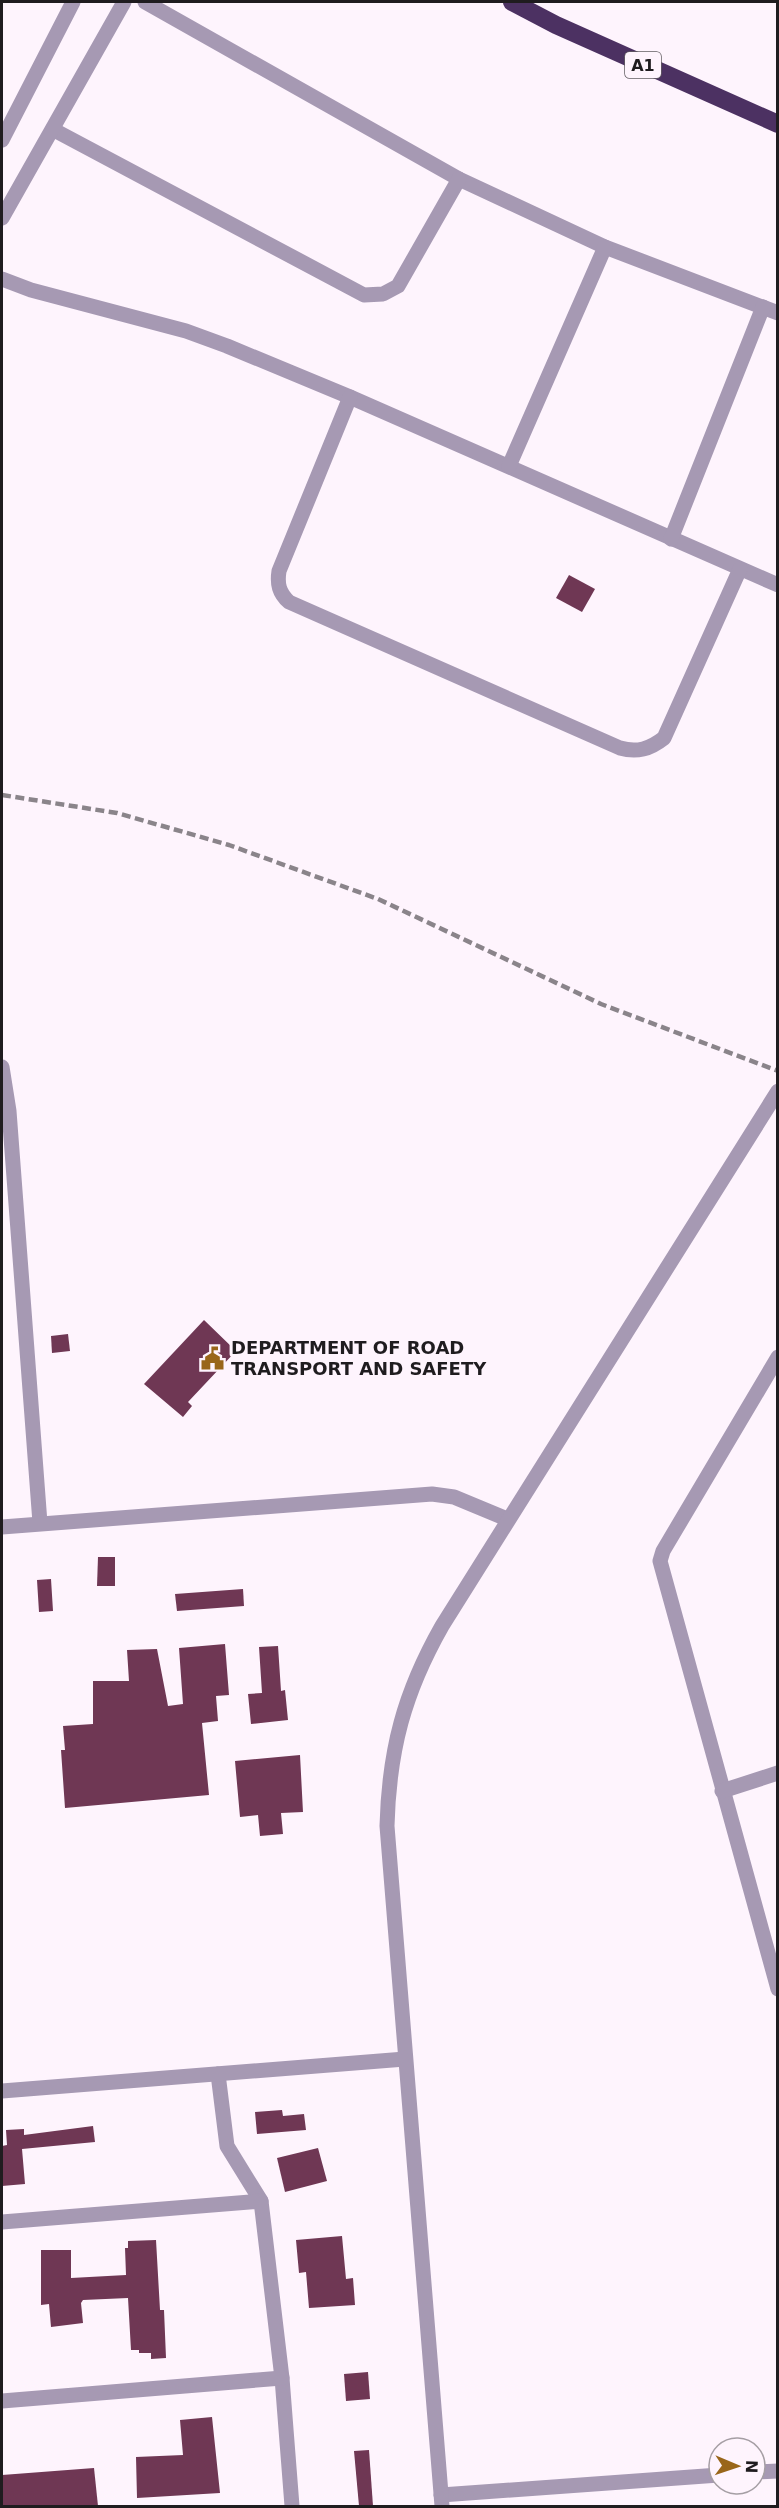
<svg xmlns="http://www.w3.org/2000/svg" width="779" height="2508" font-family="'DejaVu Sans',sans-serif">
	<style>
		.building { fill: #6f3754 }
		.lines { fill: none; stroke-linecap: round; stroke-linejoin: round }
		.minor { stroke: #a699b3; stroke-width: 15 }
		.highway { stroke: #4c3162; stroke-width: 18 }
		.rail { stroke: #8a848a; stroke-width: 4.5; stroke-dasharray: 9 4.5; stroke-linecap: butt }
		.labels { text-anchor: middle; stroke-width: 6; stroke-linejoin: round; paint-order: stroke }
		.shield { fill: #fef4fd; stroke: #625d62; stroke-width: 1.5 }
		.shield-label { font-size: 16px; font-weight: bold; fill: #1f1c1f }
		.poi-label { font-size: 18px; font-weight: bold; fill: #1f1c1f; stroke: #fef4fd; text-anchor: start }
	</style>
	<rect width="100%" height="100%" fill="#fef4fd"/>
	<g class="building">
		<path d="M569,575L595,589L582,612L556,598Z"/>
		<path d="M204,1320L236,1351L188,1402L192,1406L183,1417L144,1384Z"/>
		<path d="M68,1334L70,1351L52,1353L51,1336Z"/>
		<path d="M98,1557H115V1586H97Z"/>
		<path d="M51,1579L53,1611L39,1612L37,1580Z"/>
		<path d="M243,1589L244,1606L177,1611L175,1594Z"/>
		<path d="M225,1644L229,1695L216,1696L218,1721L202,1723L209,1795L65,1808L61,1750H65L63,1726L93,1724V1681H129L127,1650L157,1649L168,1706L183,1704L179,1648Z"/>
		<path d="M278,1646L281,1691L285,1690L288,1720L251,1724L248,1694L262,1693L259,1647Z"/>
		<path d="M300,1755L303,1812L281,1813L283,1834L260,1836L258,1815L240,1817L235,1761Z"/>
		<path d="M282,2110L283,2116L304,2114L306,2130L257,2134L255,2112Z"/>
		<path d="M93,2126L95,2142L22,2149L25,2184L2,2186V2146L7,2145L6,2130L24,2129V2135Z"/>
		<path d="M318,2148L327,2181L285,2192L277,2158Z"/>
		<path d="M342,2236L346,2279L353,2278L355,2305L309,2308L306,2272L299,2273L296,2240Z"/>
		<path d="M156,2240L160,2310H164L166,2358L151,2359V2353H139V2350H131L128,2298L83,2300L81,2303L83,2323L51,2327L49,2304L41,2305V2250H71V2278L126,2275L125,2248H128V2241Z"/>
		<path d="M368,2372L370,2399L346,2401L344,2374Z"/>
		<path d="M212,2417L220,2493L137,2498L136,2457L183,2455L180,2420Z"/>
		<path d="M369,2450L373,2506H359L354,2451Z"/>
		<path d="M94,2468L98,2506H2V2475Z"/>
	</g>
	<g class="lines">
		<g class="minor">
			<path d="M145,2L459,179L605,247L778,313"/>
			<path d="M54,130L364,295L383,294L398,286L459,179"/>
			<path d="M2,140L73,2"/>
			<path d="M2,218L124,2"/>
			<path d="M2,279L31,290L186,331L227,346L350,397L778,585"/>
			<path d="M350,397L279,571C277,584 279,593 289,602L620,748C637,753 650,749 664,738L740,569"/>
			<path d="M509,466L605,247"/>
			<path d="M671,539L763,307"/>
			<path d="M2,1067L9,1111L40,1523"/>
			<path d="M778,1357L663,1551L660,1561L778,1989"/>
			<path d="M2,1527L432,1494L454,1497L507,1519"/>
			<path d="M722,1791L778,1773"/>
			<path d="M218,2074L227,2146L261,2201"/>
			<path d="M2,2091L405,2059"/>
			<path d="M2,2222L261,2201L282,2378L292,2506"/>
			<path d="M2,2401L282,2378"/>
			<path d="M755,2472L778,2471"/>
			<path d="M441,2495L719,2475"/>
			<path d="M442,2506L387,1826C389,1750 404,1693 442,1626L778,1091"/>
		</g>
		<path class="highway" d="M512,2L556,25L778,124"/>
		<path class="rail" d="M2,795L117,813L229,845L378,899L601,1004L778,1071"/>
	</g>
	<defs>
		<symbol id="civic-bare" viewBox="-9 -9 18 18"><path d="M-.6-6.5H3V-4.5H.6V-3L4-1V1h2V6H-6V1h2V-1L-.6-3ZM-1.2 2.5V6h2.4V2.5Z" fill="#99661a" stroke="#fef4fd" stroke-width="2.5" paint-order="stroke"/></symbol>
	</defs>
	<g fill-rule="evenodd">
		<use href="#civic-bare" x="196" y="1342" width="33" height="33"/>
	</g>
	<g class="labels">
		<rect class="shield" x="625" y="52" width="36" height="26" rx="4.5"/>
		<g class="shield-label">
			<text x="643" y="71">A1</text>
		</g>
		<g class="poi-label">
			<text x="231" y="1354">DEPARTMENT OF ROAD<tspan x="231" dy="21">TRANSPORT AND SAFETY</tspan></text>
		</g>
	</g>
	<rect width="779" height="2508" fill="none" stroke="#1f1c1f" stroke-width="6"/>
	<g transform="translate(737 2466) rotate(92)"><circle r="28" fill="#fef4fd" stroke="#a59ea4" stroke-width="1.5"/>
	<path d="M0-4.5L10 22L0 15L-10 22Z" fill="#99661a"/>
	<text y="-9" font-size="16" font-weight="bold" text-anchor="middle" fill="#1f1c1f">N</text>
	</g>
</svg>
